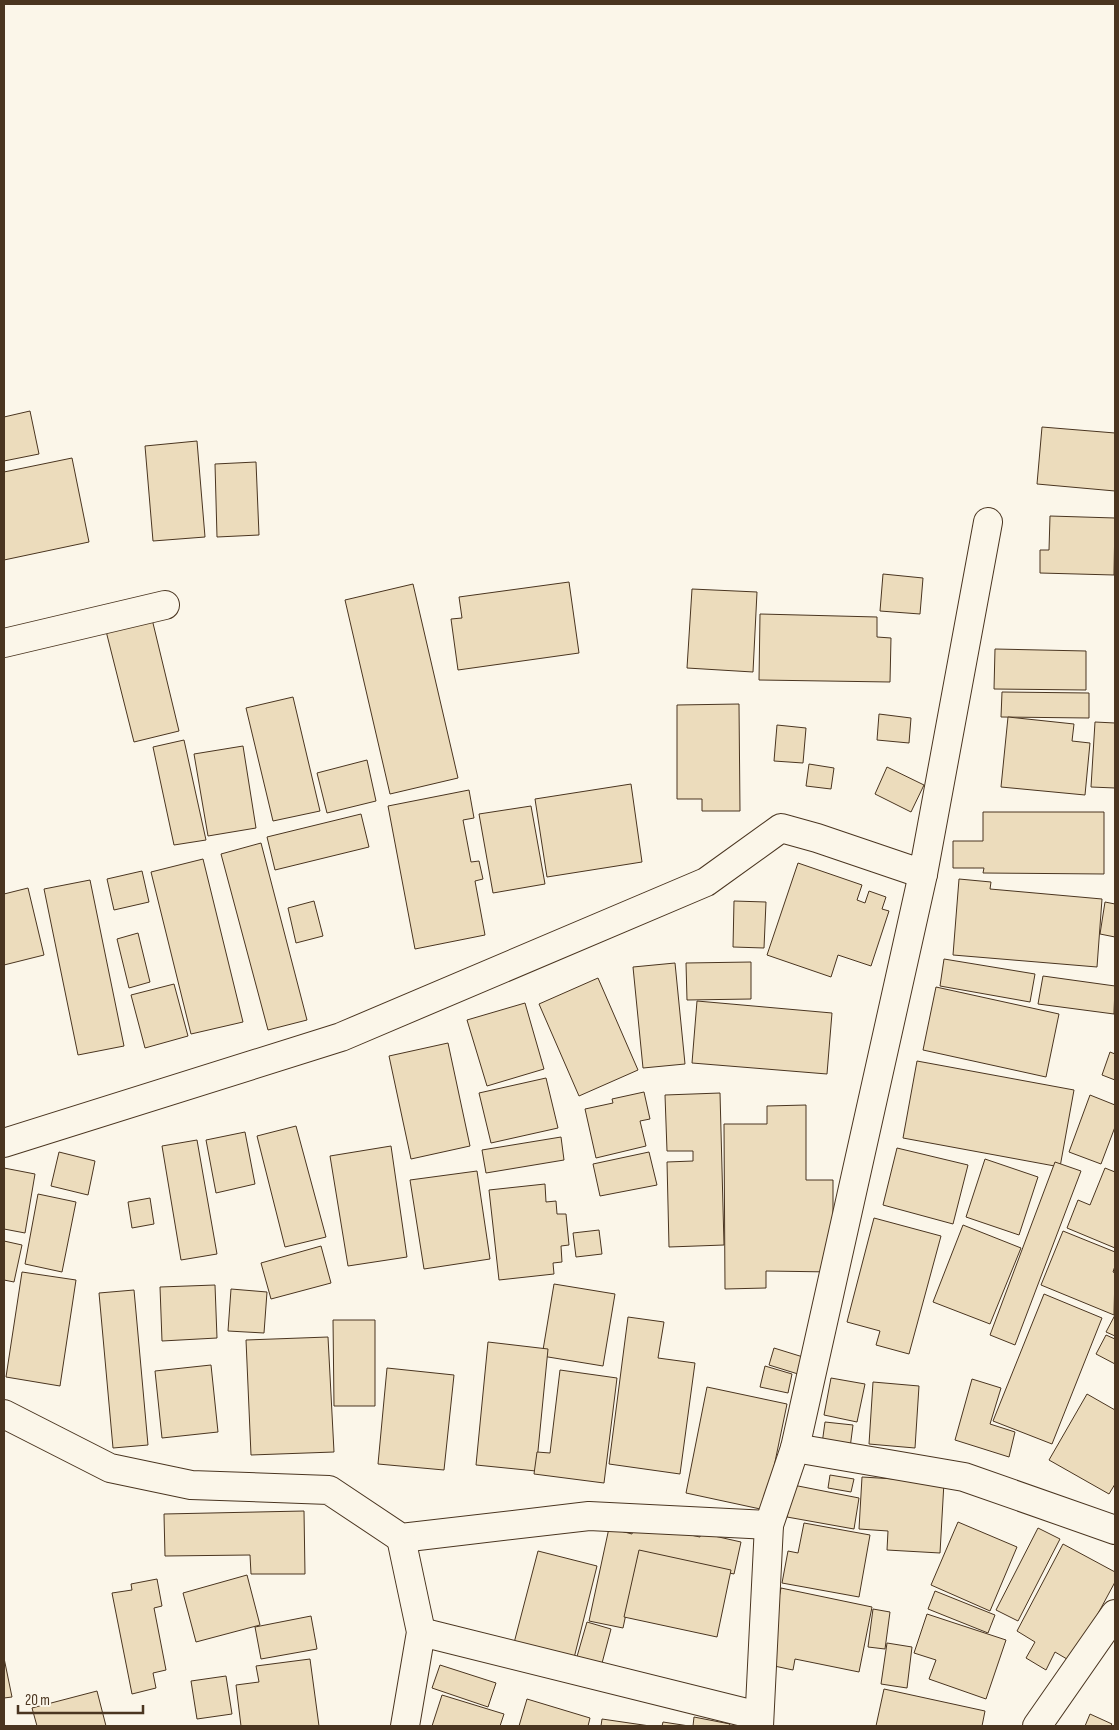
<svg xmlns="http://www.w3.org/2000/svg" width="1119" height="1730" font-family="'Sofia Sans Condensed',sans-serif">
	<style>
		.building { fill: #ecdcbc; stroke: #4a3520 }
		.lines { fill: none; stroke-linecap: round; stroke-linejoin: round }
		.street-casing { stroke: #4a3520; stroke-width: 30 }
		.street { stroke: #fbf6e9; stroke-width: 28 }
	</style>
	<rect width="100%" height="100%" fill="#fbf6e9"/>
	<g class="building">
		<path d="M30,411L39,454L4,461V417Z"/>
		<path d="M1042,427L1115,433V491L1037,484Z"/>
		<path d="M197,441L205,537L153,541L145,446Z"/>
		<path d="M72,458L89,542L4,560V472Z"/>
		<path d="M256,462L259,535L217,537L215,464Z"/>
		<path d="M1050,516L1115,518L1114,575L1040,573V550H1049Z"/>
		<path d="M883,574L923,578L920,614L880,611Z"/>
		<path d="M569,582L579,653L458,670L451,619L462,618L459,597Z"/>
		<path d="M413,584L458,778L390,794L345,600Z"/>
		<path d="M692,589L757,592L753,672L687,668Z"/>
		<path d="M760,614L877,617V637L891,638L890,682L759,680Z"/>
		<path d="M152,619L179,731L134,742L106,631Z"/>
		<path d="M995,649L1086,651V690L994,689Z"/>
		<path d="M1002,692L1089,693V718L1001,717Z"/>
		<path d="M293,697L320,811L273,821L246,708Z"/>
		<path d="M739,704L740,811H702V799H677V705Z"/>
		<path d="M879,714L911,718L909,743L877,740Z"/>
		<path d="M1008,717L1074,724L1072,741L1090,743L1085,795L1001,787Z"/>
		<path d="M1095,722L1115,723V788L1091,787Z"/>
		<path d="M777,725L806,728L803,763L774,761Z"/>
		<path d="M184,740L206,840L174,845L153,747Z"/>
		<path d="M243,746L256,828L208,836L194,754Z"/>
		<path d="M367,760L376,801L327,813L317,773Z"/>
		<path d="M809,764L834,768L831,789L806,786Z"/>
		<path d="M887,767L924,785L911,812L875,794Z"/>
		<path d="M631,784L642,862L547,877L535,799Z"/>
		<path d="M469,790L474,818L463,820L471,862L479,861L483,879L475,881L485,935L415,949L388,806Z"/>
		<path d="M531,806L545,884L493,893L479,814Z"/>
		<path d="M983,812H1104V874L983,873L984,868H953V841H983Z"/>
		<path d="M361,814L369,847L275,870L267,837Z"/>
		<path d="M261,843L307,1020L268,1030L221,854Z"/>
		<path d="M203,859L243,1022L191,1034L151,872Z"/>
		<path d="M798,863L862,885L857,900L865,903L869,891L886,897L882,909L889,911L871,966L838,955L831,977L767,955Z"/>
		<path d="M142,871L149,902L114,910L107,879Z"/>
		<path d="M959,879L991,882L990,889L1102,899L1097,967L953,955Z"/>
		<path d="M90,880L124,1046L78,1055L44,889Z"/>
		<path d="M28,888L44,955L4,965V894Z"/>
		<path d="M314,901L323,936L296,943L288,908Z"/>
		<path d="M734,901L766,902L764,948L733,947Z"/>
		<path d="M1105,902L1115,904V937L1100,934Z"/>
		<path d="M138,933L150,982L129,988L117,939Z"/>
		<path d="M944,959L1035,974L1030,1002L940,986Z"/>
		<path d="M751,962V999L687,1000L686,963Z"/>
		<path d="M675,963L685,1064L643,1068L633,967Z"/>
		<path d="M1043,976L1115,986L1114,1014L1038,1004Z"/>
		<path d="M598,978L638,1070L579,1096L539,1004Z"/>
		<path d="M174,984L188,1036L145,1048L131,995Z"/>
		<path d="M936,987L1059,1014L1046,1077L923,1050Z"/>
		<path d="M697,1001L832,1013L827,1074L692,1063Z"/>
		<path d="M525,1003L544,1069L487,1086L467,1020Z"/>
		<path d="M448,1043L470,1146L411,1159L389,1056Z"/>
		<path d="M1110,1052L1115,1054V1080L1102,1075Z"/>
		<path d="M917,1061L1074,1090L1060,1167L903,1138Z"/>
		<path d="M546,1078L558,1128L491,1143L479,1093Z"/>
		<path d="M644,1092L650,1119L640,1121L646,1146L596,1158L585,1109L613,1103L612,1099Z"/>
		<path d="M720,1093L724,1245L669,1247L667,1162L693,1161V1151H667L665,1095Z"/>
		<path d="M1090,1095L1115,1105V1127L1101,1164L1069,1152Z"/>
		<path d="M806,1105V1180H833V1272L766,1271V1288L725,1289L724,1124H767V1106Z"/>
		<path d="M296,1126L326,1237L285,1247L257,1136Z"/>
		<path d="M245,1132L255,1184L216,1193L206,1140Z"/>
		<path d="M561,1137L564,1160L486,1173L482,1150Z"/>
		<path d="M197,1140L217,1254L181,1260L162,1146Z"/>
		<path d="M391,1146L407,1257L348,1266L330,1156Z"/>
		<path d="M897,1148L968,1165L953,1224L883,1205Z"/>
		<path d="M59,1152L95,1161L88,1195L51,1186Z"/>
		<path d="M649,1152L657,1185L600,1196L593,1164Z"/>
		<path d="M985,1159L1038,1177L1019,1235L966,1217Z"/>
		<path d="M1055,1162L1081,1171L1015,1345L990,1335Z"/>
		<path d="M4,1168L35,1174L25,1233L4,1229Z"/>
		<path d="M1105,1168L1115,1172V1248L1067,1228L1078,1200L1090,1205Z"/>
		<path d="M477,1171L490,1259L424,1269L410,1180Z"/>
		<path d="M545,1184L546,1202L556,1201L557,1214H566L569,1245L561,1246L562,1262L553,1263L554,1274L499,1280L489,1190Z"/>
		<path d="M38,1194L76,1202L62,1272L25,1264Z"/>
		<path d="M150,1198L154,1224L132,1228L128,1202Z"/>
		<path d="M874,1218L941,1236L909,1354L876,1345L880,1331L847,1322Z"/>
		<path d="M963,1225L1021,1248L990,1324L933,1302Z"/>
		<path d="M599,1230L602,1254L576,1257L573,1233Z"/>
		<path d="M1063,1231L1115,1252V1266L1113,1272L1115,1273L1114,1315L1041,1285Z"/>
		<path d="M4,1241L22,1245L14,1282L4,1280Z"/>
		<path d="M321,1246L331,1283L271,1299L261,1263Z"/>
		<path d="M22,1272L76,1280L60,1386L6,1377Z"/>
		<path d="M554,1284L615,1294L603,1366L542,1356Z"/>
		<path d="M215,1285L217,1338L162,1341L160,1287Z"/>
		<path d="M231,1289L267,1292L264,1333L228,1331Z"/>
		<path d="M134,1290L148,1445L113,1448L99,1293Z"/>
		<path d="M1044,1294L1102,1318L1052,1444L993,1421Z"/>
		<path d="M1115,1315V1336L1106,1332Z"/>
		<path d="M628,1317L664,1322L658,1358L695,1363L680,1474L609,1464Z"/>
		<path d="M333,1320H375V1406H334Z"/>
		<path d="M1106,1335L1115,1339V1364L1096,1354Z"/>
		<path d="M328,1337L334,1452L251,1455L246,1340Z"/>
		<path d="M488,1342L548,1349L536,1471L476,1465Z"/>
		<path d="M774,1348L803,1357L798,1374L769,1365Z"/>
		<path d="M211,1365L218,1432L162,1438L155,1371Z"/>
		<path d="M765,1366L792,1374L788,1393L760,1387Z"/>
		<path d="M387,1368L454,1375L444,1470L378,1464Z"/>
		<path d="M560,1370L617,1378L604,1483L534,1474L537,1452L550,1453Z"/>
		<path d="M831,1378L865,1384L857,1422L824,1415Z"/>
		<path d="M972,1379L1001,1388L990,1424L1015,1432L1009,1457L955,1440Z"/>
		<path d="M873,1382L919,1386L915,1448L869,1444Z"/>
		<path d="M707,1387L787,1404L765,1510L686,1493Z"/>
		<path d="M1087,1394L1115,1410V1484L1109,1494L1049,1460Z"/>
		<path d="M825,1422L853,1425L850,1448L822,1444Z"/>
		<path d="M830,1475L854,1479L851,1492L828,1488Z"/>
		<path d="M862,1477L944,1482L940,1553L887,1550L888,1531L859,1529Z"/>
		<path d="M793,1485L859,1498L854,1529L787,1517Z"/>
		<path d="M304,1511L305,1574H251L250,1555L165,1556L164,1514Z"/>
		<path d="M958,1522L1017,1547L990,1611L931,1585Z"/>
		<path d="M635,1523L700,1537L701,1533L741,1542L734,1574L639,1553L623,1628L589,1621L609,1528L632,1534Z"/>
		<path d="M804,1523L870,1535L859,1597L782,1583L788,1551L798,1553Z"/>
		<path d="M1038,1528L1060,1539L1018,1621L996,1610Z"/>
		<path d="M1063,1544L1115,1572V1582L1072,1662L1055,1652L1046,1670L1026,1658L1035,1642L1017,1631Z"/>
		<path d="M639,1550L731,1570L717,1637L624,1617Z"/>
		<path d="M538,1551L597,1566L574,1658L514,1643Z"/>
		<path d="M247,1575L260,1625L196,1642L183,1593Z"/>
		<path d="M157,1579L162,1606L154,1608L166,1670L153,1673L156,1688L132,1694L112,1593L132,1590L131,1584Z"/>
		<path d="M781,1588L872,1607L859,1672L795,1659L793,1670L765,1664Z"/>
		<path d="M935,1591L995,1615L988,1633L928,1609Z"/>
		<path d="M873,1609L890,1612L885,1649L868,1647Z"/>
		<path d="M927,1614L1006,1640L986,1699L929,1679L936,1660L914,1653Z"/>
		<path d="M311,1616L317,1649L261,1659L255,1627Z"/>
		<path d="M587,1622L611,1629L601,1667L576,1660Z"/>
		<path d="M887,1643L912,1647L907,1688L881,1684Z"/>
		<path d="M4,1658L12,1697L4,1698Z"/>
		<path d="M310,1659L319,1726H241L236,1685L259,1682L256,1666Z"/>
		<path d="M440,1665L496,1683L488,1707L432,1688Z"/>
		<path d="M226,1676L232,1714L197,1719L191,1681Z"/>
		<path d="M884,1689L985,1711L982,1726H876Z"/>
		<path d="M97,1691L106,1726H37L32,1708Z"/>
		<path d="M442,1695L504,1714L500,1726H432Z"/>
		<path d="M527,1699L590,1718L588,1726H519Z"/>
		<path d="M1090,1714L1112,1724L1110,1726H1085Z"/>
		<path d="M694,1717L730,1724L729,1726H693Z"/>
		<path d="M602,1719L650,1726H601Z"/>
		<path d="M663,1722L689,1726H662Z"/>
	</g>
	<g class="lines">
		<defs>
			<g id="street">
				<path d="M4,643L165,605"/>
				<path d="M4,1143L341,1037L706,882L781,828L817,838L923,874L988,522"/>
				<path d="M4,1414L110,1468L191,1485L329,1490L401,1538L589,1516L769,1525"/>
				<path d="M795,1448L964,1477L1115,1530"/>
				<path d="M401,1538L421,1632L405,1726"/>
				<path d="M421,1632L759,1716"/>
				<path d="M759,1726L769,1525L795,1448L923,874"/>
				<path d="M1037,1726L1115,1614"/>
			</g>
		</defs>
		<use href="#street" class="street-casing"/>
		<use href="#street" class="street"/>
	</g>
	<rect width="1119" height="1730" fill="none" stroke="#4a3520" stroke-width="10"/>
	<path d="M18 1705v8h125v-8" fill="none" stroke="#4a3520" stroke-width="2.5"/>
	<text x="25" y="1705" font-size="15" fill="#4a3520" stroke="#fbf6e9" stroke-width="4" paint-order="stroke">20 m</text>
</svg>
